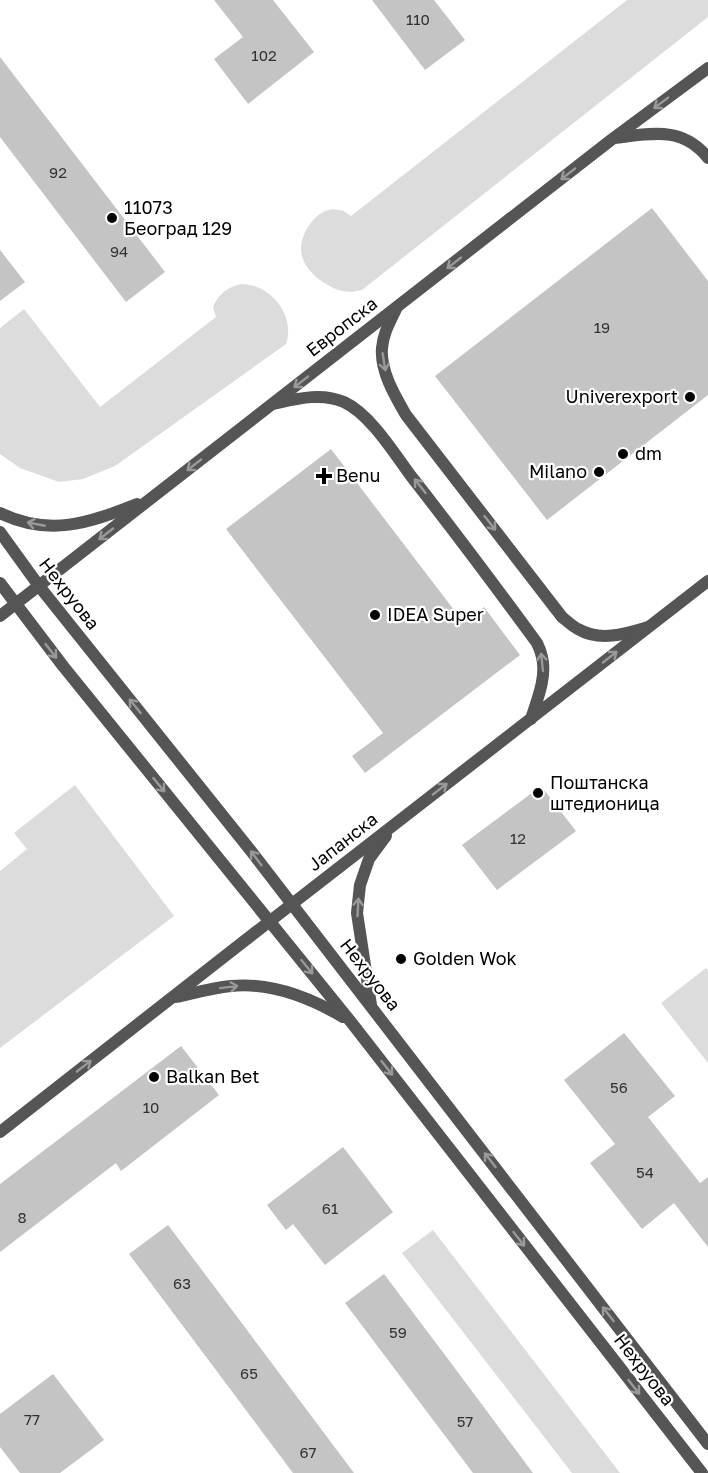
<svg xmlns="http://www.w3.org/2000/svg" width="708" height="1473" font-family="'Golos Text',sans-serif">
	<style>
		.green { fill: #dcdcdc }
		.building { fill: #c4c4c4 }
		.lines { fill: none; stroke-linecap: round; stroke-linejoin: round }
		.minor { stroke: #555; stroke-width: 12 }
		.tertiary { stroke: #555; stroke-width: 12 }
		.oneway { stroke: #999 }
		.poi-dot { fill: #000; stroke: #fff; stroke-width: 2 }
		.labels { text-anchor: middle; stroke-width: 4.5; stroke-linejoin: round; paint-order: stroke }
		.number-label { font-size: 15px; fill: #313131 }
		.poi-label { font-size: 18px; fill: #000; stroke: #fff; text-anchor: start }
		.street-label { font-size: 18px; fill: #000; stroke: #fff }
	</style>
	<rect width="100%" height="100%" fill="#fff"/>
	<g class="green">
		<path d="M627,0H708V17L362,290C346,294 337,291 323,282C312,275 301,263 301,249C301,231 319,205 339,210C344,210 348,214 351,216Z"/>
		<path d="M241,284C270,284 296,315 286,344L115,466L83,479L59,482L20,468L0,454V328L24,309L100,407L216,317L213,307C219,293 227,288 241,284Z"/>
		<path d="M75,785L174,916L0,1048V871L27,849L14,833Z"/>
		<path d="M706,968L708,971V1063L661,1003Z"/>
		<path d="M433,1230L620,1473H572L402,1253Z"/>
	</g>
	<g class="building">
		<path d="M214,0H273L314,52L248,104L214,59L243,37Z"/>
		<path d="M372,0H434L465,40L425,70Z"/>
		<path d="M0,57L165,272L126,302L0,137Z"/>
		<path d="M652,208L708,281V395L547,520L435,376Z"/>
		<path d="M0,250L25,282L0,301Z"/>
		<path d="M331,449L464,623L484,607L520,655L365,773L352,756L383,733L226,529Z"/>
		<path d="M541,786L576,831L497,890L462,845Z"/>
		<path d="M624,1033L675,1096L648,1117L700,1183L708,1177V1247L674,1203L642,1229L590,1163L615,1144L564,1080Z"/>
		<path d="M181,1046L219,1095L121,1171L116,1163L0,1252V1184Z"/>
		<path d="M343,1147L393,1212L325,1265L293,1224L286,1230L267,1205Z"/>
		<path d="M168,1225L235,1314L354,1473H293L129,1254Z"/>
		<path d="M384,1274L451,1363L533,1473H473L345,1303Z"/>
		<path d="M53,1374L104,1440L60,1473H20L0,1447V1414Z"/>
	</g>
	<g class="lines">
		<g class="minor">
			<path d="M614,138C650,134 682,125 708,158"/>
			<path d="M397,307C391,320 383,333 382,348C380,371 395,396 406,415L562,617C567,621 572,626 578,629C600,642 625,634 648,627"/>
			<path d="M273,404C296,399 321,392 344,402C370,414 394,453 411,476C454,531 496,587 537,643C539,647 541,652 542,657C547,677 537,700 531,719"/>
		</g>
		<g class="tertiary">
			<path d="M0,513C50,537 89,523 137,504"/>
			<path d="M0,532L39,586L251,851L708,1444"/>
			<path d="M0,583L63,666L351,1022L702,1473"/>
			<path d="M0,616L611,140L708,68"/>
			<path d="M176,997C194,993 212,988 231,986C271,982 309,997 343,1017"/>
			<path d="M371,1005L357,913L360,885L369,859L386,836"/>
			<path d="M0,1132L234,949L708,581"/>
		</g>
	</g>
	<defs><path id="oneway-shaft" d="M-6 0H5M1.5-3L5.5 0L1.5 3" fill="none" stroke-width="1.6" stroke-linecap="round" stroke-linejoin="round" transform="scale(1.5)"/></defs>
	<g class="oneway">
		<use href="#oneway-shaft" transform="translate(661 103) rotate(143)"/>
		<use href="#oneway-shaft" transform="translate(568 174) rotate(142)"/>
		<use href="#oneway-shaft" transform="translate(454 263) rotate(142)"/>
		<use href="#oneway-shaft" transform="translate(384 362) rotate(81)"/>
		<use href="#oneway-shaft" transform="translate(301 382) rotate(142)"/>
		<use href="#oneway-shaft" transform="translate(194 465) rotate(142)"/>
		<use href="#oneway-shaft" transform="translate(420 486) rotate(-128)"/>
		<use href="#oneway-shaft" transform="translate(490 523) rotate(52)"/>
		<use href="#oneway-shaft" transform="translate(36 524) rotate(-169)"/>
		<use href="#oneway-shaft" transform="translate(106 534) rotate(142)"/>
		<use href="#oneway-shaft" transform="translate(51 651) rotate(52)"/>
		<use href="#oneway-shaft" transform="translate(610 657) rotate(-38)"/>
		<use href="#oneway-shaft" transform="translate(542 662) rotate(-96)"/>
		<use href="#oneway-shaft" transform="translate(135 706) rotate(-129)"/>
		<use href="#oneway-shaft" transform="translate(159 785) rotate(51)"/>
		<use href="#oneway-shaft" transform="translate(440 789) rotate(-38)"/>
		<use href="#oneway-shaft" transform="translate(256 858) rotate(-127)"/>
		<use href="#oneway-shaft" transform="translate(358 907) rotate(-87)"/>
		<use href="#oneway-shaft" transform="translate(307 967) rotate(51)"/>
		<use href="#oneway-shaft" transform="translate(229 987) rotate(-7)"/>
		<use href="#oneway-shaft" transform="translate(84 1066) rotate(-38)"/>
		<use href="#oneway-shaft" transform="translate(387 1068) rotate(52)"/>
		<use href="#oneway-shaft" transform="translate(490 1160) rotate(-128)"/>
		<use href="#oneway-shaft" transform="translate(519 1239) rotate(52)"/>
		<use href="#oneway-shaft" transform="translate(608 1314) rotate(-128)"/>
		<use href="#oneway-shaft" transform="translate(634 1387) rotate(52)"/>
	</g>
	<g class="poi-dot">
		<circle cx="112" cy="218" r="6"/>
		<circle cx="690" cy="397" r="6"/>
		<circle cx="623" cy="454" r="6"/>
		<circle cx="599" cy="472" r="6"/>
		<path d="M321 467h6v6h6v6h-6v6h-6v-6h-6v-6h6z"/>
		<circle cx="375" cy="615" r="6"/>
		<circle cx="538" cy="793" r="6"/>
		<circle cx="401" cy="959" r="6"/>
		<circle cx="154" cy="1077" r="6"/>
	</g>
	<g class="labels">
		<g class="number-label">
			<text x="418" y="25">110</text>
			<text x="264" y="61">102</text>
			<text x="58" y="178">92</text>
			<text x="119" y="257">94</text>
			<text x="602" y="333">19</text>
			<text x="518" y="844">12</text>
			<text x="619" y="1093">56</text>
			<text x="151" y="1113">10</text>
			<text x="645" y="1178">54</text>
			<text x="330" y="1214">61</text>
			<text x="22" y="1223">8</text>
			<text x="182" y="1289">63</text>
			<text x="398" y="1338">59</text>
			<text x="249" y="1379">65</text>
			<text x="32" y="1425">77</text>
			<text x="465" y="1427">57</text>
			<text x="308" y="1458">67</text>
		</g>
		<g class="poi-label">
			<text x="124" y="214">11073<tspan x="124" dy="21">Београд 129</tspan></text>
			<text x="678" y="403" text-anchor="end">Univerexport</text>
			<text x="635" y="460">dm</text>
			<text x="587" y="478" text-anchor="end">Milano</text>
			<text x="336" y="482">Benu</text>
			<text x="387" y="621">IDEA Super</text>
			<text x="550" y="789">Поштанска<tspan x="550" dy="21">штедионица</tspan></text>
			<text x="413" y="965">Golden Wok</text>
			<text x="166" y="1083">Balkan Bet</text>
		</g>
		<g class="street-label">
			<text transform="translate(342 327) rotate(-38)" y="6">Европска</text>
			<text transform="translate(69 594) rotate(52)" y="6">Нехруова</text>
			<text transform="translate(343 842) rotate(-38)" y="6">Јапанска</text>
			<text transform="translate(370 975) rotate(52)" y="6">Нехруова</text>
			<text transform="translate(644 1370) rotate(52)" y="6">Нехруова</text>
		</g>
	</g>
</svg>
